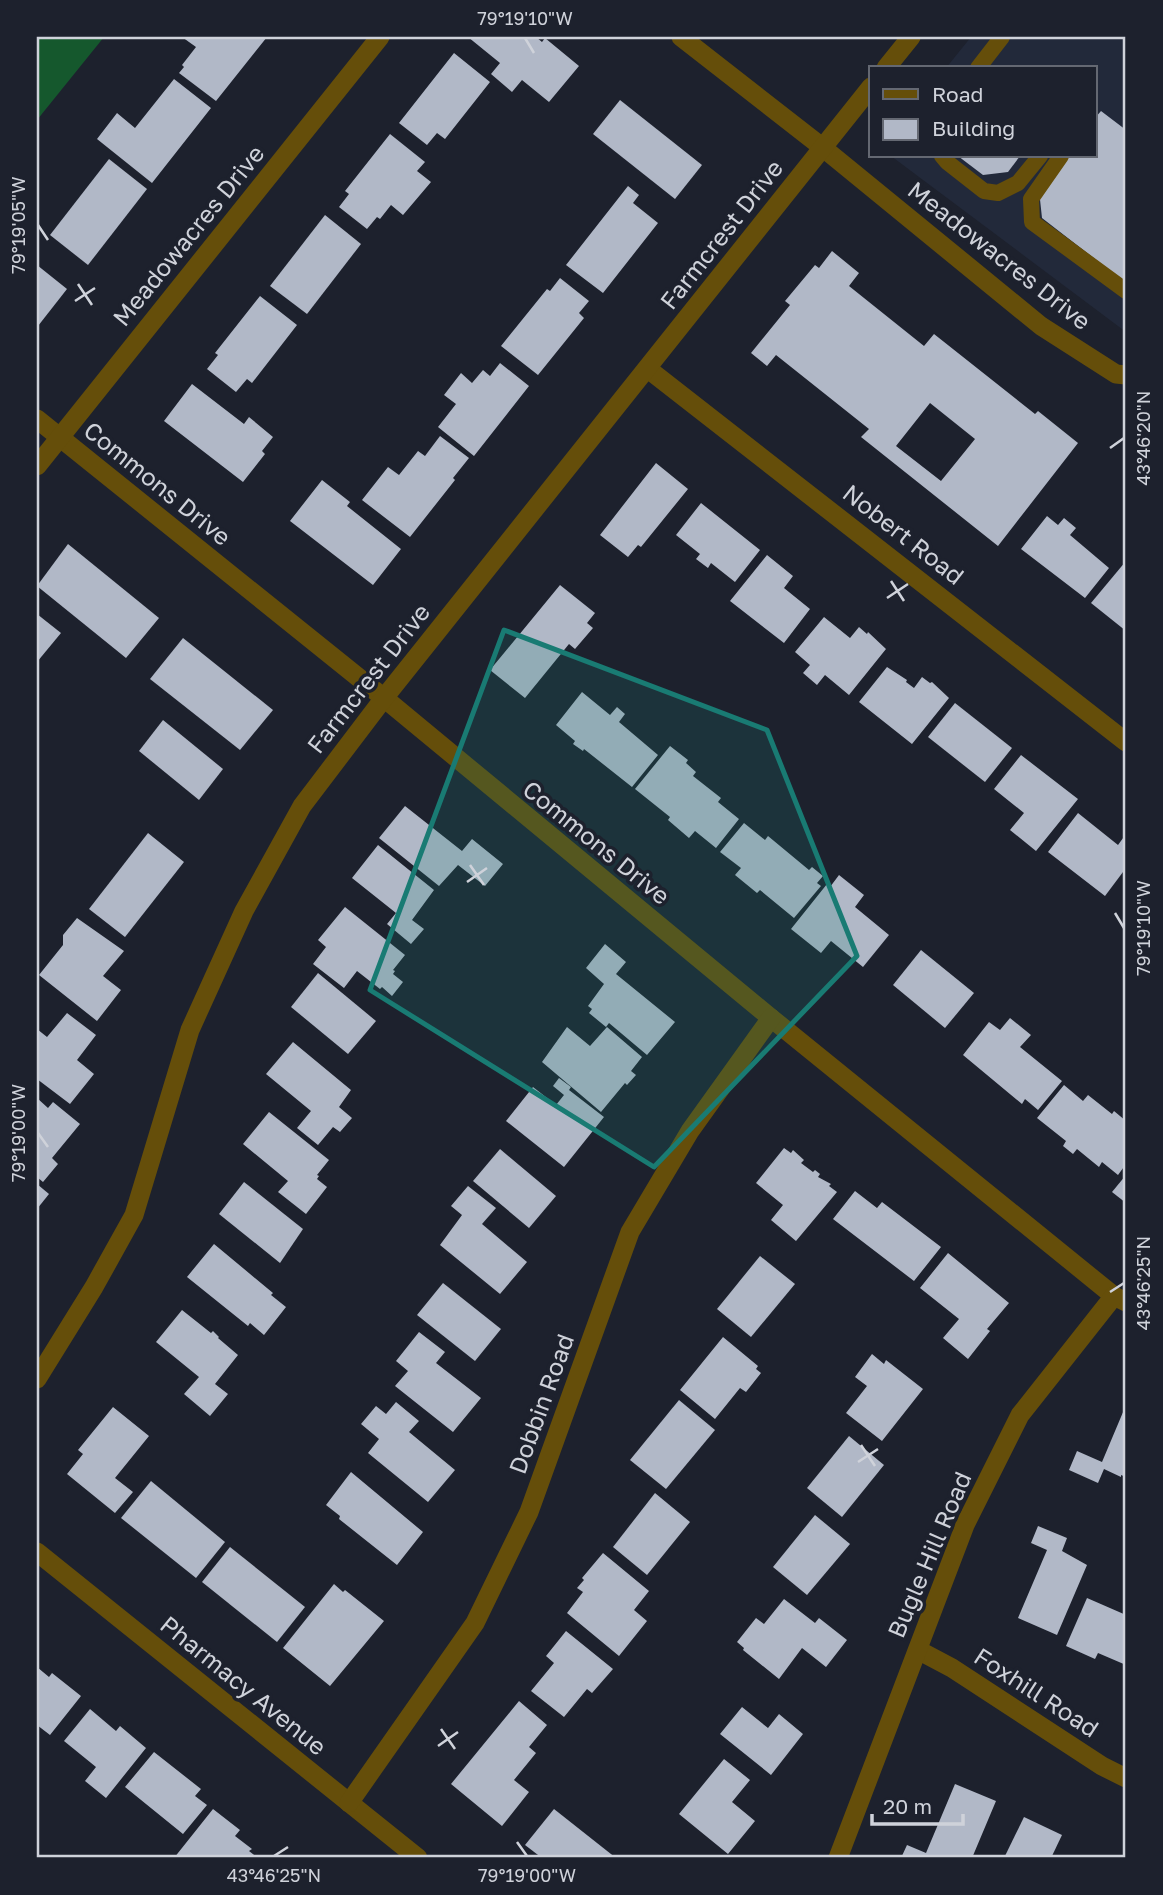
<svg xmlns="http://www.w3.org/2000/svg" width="1163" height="1895" font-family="'Golos Text',sans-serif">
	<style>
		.built { fill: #22293a }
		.green { fill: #15582d }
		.building { fill: #b1b8c7; fill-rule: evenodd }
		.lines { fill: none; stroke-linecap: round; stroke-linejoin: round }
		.service { stroke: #654e0a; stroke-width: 16 }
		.minor { stroke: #654e0a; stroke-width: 19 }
		.marked { fill: #197b73; fill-opacity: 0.2; stroke: #197b73; stroke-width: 5; stroke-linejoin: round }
		.ticks { fill: none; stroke: #cfd2da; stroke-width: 2.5 }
		.labels { text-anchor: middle; stroke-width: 7; stroke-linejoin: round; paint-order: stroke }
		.street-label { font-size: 24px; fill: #cfd2da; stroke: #1d212d }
		.neatline { fill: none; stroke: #cfd2da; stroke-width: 2.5 }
		.ticks-label { font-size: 18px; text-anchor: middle; fill: #cfd2da }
	</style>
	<rect width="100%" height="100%" fill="#1d212d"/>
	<path class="built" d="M971,37H1126V332L891,156H1095V68H946Z"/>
	<path class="green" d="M37,37H104L37,120Z"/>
	<g class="building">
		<path d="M182,37H267L216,101L179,73L184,67L182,65L196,47Z"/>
		<path d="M468,37H536L542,42L545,38L579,66L549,102L522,80L512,92L491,74L500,63Z"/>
		<path d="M454,53L490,82L445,139L437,133L427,145L399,123Z"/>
		<path d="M174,79L211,108L152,183L97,139L117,113L135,128Z"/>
		<path d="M620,100L702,165L675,199L593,134Z"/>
		<path d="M1101,111L1126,130V283L1042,218L1039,190L1066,156H1095V118Z"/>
		<path d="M390,134L425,162L417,171L431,182L403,215L391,205L380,219L377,217L367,229L339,207L349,194L345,191Z"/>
		<path d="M958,156H1020L1008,172L983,175Z"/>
		<path d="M109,159L147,189L88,265L50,235Z"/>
		<path d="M628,186L639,195L633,203L658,223L603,293L566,265Z"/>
		<path d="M325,215L361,244L307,314L270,286Z"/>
		<path d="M832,251L859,273L849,286L924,346L934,334L1035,414L1038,411L1078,443L998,546L861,437L869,429L776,355L767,366L751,353L790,305L785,301L815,265L819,268ZM930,403L975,439L941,481L896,446Z"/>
		<path d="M37,265L67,289L38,326L37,325Z"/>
		<path d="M560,278L589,301L579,313L584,318L538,375L501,346L547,289L550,291Z"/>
		<path d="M260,296L297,325L252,383L247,379L236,392L207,369L218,355L215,353Z"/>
		<path d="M500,363L529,386L474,456L438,427L456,404L444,395L461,373L472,383L483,370L490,376Z"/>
		<path d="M192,384L244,424L249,417L273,437L262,451L265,454L243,482L164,421Z"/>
		<path d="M440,436L469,458L453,478L455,480L410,537L362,500L388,467L399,475L418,451L425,456Z"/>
		<path d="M656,463L688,489L641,547L638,545L628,557L600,535Z"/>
		<path d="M322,480L350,502L347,506L401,549L373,585L290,521Z"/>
		<path d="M701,503L760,550L735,582L711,563L708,568L696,559L700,554L676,535Z"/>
		<path d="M1047,516L1058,525L1064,518L1076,528L1070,535L1109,568L1085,598L1021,549Z"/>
		<path d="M68,544L159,618L126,658L37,586Z"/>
		<path d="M767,555L793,576L784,588L810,609L784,643L730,601Z"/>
		<path d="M1126,561V631L1091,603Z"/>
		<path d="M560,585L595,613L587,623L593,628L575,649L569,644L525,698L490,670Z"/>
		<path d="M37,614L61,633L37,662Z"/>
		<path d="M824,617L850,638L859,627L867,634L868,632L886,649L849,695L825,675L817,685L803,673L810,665L795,652Z"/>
		<path d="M183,638L273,710L240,750L150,679Z"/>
		<path d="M887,667L907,680L906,682L914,688L922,677L930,683L932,682L949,698L912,744L859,702Z"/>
		<path d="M582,692L610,715L617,707L625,714L619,722L658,755L632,787L584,749L583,751L573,744L575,741L556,725Z"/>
		<path d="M955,703L1012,748L985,782L928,737Z"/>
		<path d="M163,720L223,769L199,800L139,751Z"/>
		<path d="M670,746L688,760L686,763L696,772L693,776L721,798L718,802L739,819L716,848L695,831L689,838L668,820L670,817L635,789Z"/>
		<path d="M1021,755L1078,799L1036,851L1010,830L1024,813L994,789Z"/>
		<path d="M405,806L462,851L472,839L503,864L485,886L458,865L439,886L379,838Z"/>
		<path d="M1078,813L1118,845L1126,834V868L1105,896L1048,852Z"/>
		<path d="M744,823L765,840L768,836L809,870L812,867L823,876L817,883L821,886L794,918L760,890L757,893L735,875L741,868L720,852Z"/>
		<path d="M148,833L184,862L125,937L89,909Z"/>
		<path d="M378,845L434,890L412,920L424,929L411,944L387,924L396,913L352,878Z"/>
		<path d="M839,875L864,895L855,907L889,935L863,967L831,941L821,953L791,929L827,884L830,887Z"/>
		<path d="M345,907L405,955L393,970L395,971L393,974L403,982L392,996L382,987L380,989L357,971L344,988L313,964L326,947L318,940Z"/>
		<path d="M77,918L124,951L103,976L121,990L97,1021L39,975L63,945V935Z"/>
		<path d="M605,944L626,962L616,974L675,1022L647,1055L609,1023L606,1027L589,1013L592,1009L588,1006L604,984L586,968Z"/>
		<path d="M921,950L974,993L945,1028L893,985Z"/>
		<path d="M318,973L376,1021L348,1054L291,1007Z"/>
		<path d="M67,1013L96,1035L77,1060L94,1074L70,1104L37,1079V1029L47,1037Z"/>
		<path d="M1010,1018L1031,1035L1020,1047L1062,1081L1038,1110L1025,1099L1022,1104L963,1055L989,1022L1000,1030Z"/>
		<path d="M567,1027L590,1046L607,1027L642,1057L631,1071L636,1075L627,1085L625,1083L601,1112L542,1062Z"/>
		<path d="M293,1042L351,1090L339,1107L352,1118L340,1132L333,1127L318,1145L297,1128L311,1111L266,1074Z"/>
		<path d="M559,1078L571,1087L569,1090L604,1117L564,1167L506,1121L533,1087L556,1105L564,1095L553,1086Z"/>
		<path d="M1064,1085L1083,1101L1088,1095L1112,1114L1114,1111L1126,1121V1130L1124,1133L1126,1135V1164L1118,1175L1102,1162L1099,1167L1077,1149L1073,1154L1063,1146L1066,1141L1037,1118Z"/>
		<path d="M37,1098L48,1108L53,1102L80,1124L52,1158L58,1164L43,1182L37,1177Z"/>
		<path d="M269,1112L329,1160L317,1175L319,1176L317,1179L327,1187L306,1214L278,1192L288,1181L243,1144Z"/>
		<path d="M784,1148L791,1153L793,1150L804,1160L801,1163L813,1172L815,1170L820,1174L818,1177L831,1184L829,1186L837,1192L796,1241L771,1220L783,1205L756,1183Z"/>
		<path d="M500,1149L556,1196L529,1228L473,1181Z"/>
		<path d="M1126,1175V1203L1112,1192Z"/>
		<path d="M244,1182L303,1229L280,1263L219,1214Z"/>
		<path d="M37,1184L49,1194L37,1209Z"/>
		<path d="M468,1186L496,1208L482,1224L527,1262L500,1294L440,1245L462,1215L451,1206Z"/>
		<path d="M855,1191L877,1208L882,1202L941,1247L914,1281L833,1219Z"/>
		<path d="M214,1244L273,1293L271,1295L286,1307L264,1335L250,1323L248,1326L187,1277Z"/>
		<path d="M948,1253L1009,1303L987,1329L990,1331L968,1359L943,1338L959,1319L920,1288Z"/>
		<path d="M760,1256L795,1284L751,1337L717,1309Z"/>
		<path d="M443,1283L501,1329L475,1361L417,1315Z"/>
		<path d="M182,1310L211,1333L213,1331L219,1337L218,1338L238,1355L215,1384L228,1394L210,1416L184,1394L199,1377L156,1342Z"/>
		<path d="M419,1332L445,1352L436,1363L481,1398L453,1432L395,1386L408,1371L396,1361Z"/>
		<path d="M723,1337L758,1366L756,1369L761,1373L746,1392L740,1388L715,1419L680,1390Z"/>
		<path d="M872,1354L884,1364L886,1360L923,1389L882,1441L846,1413L867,1386L855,1377Z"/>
		<path d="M679,1400L715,1430L666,1489L630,1460Z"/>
		<path d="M396,1402L419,1421L409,1432L455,1470L428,1502L368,1453L379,1439L361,1424L376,1406L386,1414Z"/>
		<path d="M1126,1405V1477L1121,1475V1477L1104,1469L1098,1483L1069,1470L1077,1451L1102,1462Z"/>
		<path d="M113,1407L149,1436L115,1478L133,1492L115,1513L67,1474L83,1454L78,1450Z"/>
		<path d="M849,1436L884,1465L842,1517L807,1488Z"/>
		<path d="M351,1472L423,1532L397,1565L339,1519L340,1516L326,1505Z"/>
		<path d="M151,1481L225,1542L196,1578L121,1518Z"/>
		<path d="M655,1493L690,1522L647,1575L613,1547Z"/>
		<path d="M815,1515L850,1544L807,1595L773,1567Z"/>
		<path d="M1038,1526L1067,1538L1062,1551L1087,1565L1057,1635L1018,1618L1047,1550L1031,1543Z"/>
		<path d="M230,1547L305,1607L277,1642L202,1582Z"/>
		<path d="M603,1553L649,1591L634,1610L647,1621L619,1656L567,1613L583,1592L577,1588L584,1580L582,1578Z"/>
		<path d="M334,1584L343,1592L345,1590L384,1621L330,1686L283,1648Z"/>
		<path d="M1087,1598L1126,1615V1665L1098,1653L1095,1659L1066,1646Z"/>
		<path d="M784,1599L815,1623L819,1618L847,1640L826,1667L802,1648L779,1679L743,1650L744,1648L737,1642L756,1618L764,1624Z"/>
		<path d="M566,1631L613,1669L592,1693L587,1689L564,1717L531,1691L554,1663L546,1656Z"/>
		<path d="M37,1667L49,1677L52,1673L81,1696L50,1735L37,1725Z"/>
		<path d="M519,1701L547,1725L529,1747L536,1753L514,1780L529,1792L502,1826L451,1784Z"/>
		<path d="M742,1707L768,1728L779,1714L803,1734L771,1775L720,1734Z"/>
		<path d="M90,1709L116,1731L120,1726L146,1748L106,1798L85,1781L96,1767L64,1741Z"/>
		<path d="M154,1752L201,1789L195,1796L207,1805L183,1834L125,1787Z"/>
		<path d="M724,1759L750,1780L732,1802L755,1821L728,1854L679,1814Z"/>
		<path d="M955,1784L996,1801L972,1858H901L907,1845L926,1853Z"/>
		<path d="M213,1809L240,1830L235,1836L252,1849L249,1851L258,1858H174Z"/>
		<path d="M554,1809L616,1858H542L525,1845Z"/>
		<path d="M1024,1817L1062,1835L1051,1858H1004Z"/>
	</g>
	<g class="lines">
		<g class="service">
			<path d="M978,68L1002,37"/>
			<path d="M942,156L947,162L984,191L998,193L1018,183L1040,156"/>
			<path d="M1061,156L1031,199L1032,222L1126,291"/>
		</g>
		<g class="minor">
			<path d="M681,37L822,147L1041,326L1116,374L1126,375"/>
			<path d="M886,68L911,37"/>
			<path d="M648,369L1126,742"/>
			<path d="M37,419L384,698L771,1018L1114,1296L1126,1302"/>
			<path d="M37,466L380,37"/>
			<path d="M37,1379L94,1287L134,1215L190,1030L244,911L302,806L384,698L871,87"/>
			<path d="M37,1552L418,1858"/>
			<path d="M918,1650L952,1668L1102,1766L1126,1778"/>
			<path d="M349,1803L475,1623L529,1512L630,1232L690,1131L771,1018"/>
			<path d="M838,1858L965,1525L1020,1415L1114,1296"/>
		</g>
	</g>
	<path class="marked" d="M504,630L767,730L857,956L654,1167L370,990Z"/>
	<path class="ticks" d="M525,38L534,53M38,225L48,240M78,284L92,305M75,301L95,288M1110,448L1124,438M891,581L904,601M887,598L908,584M470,865L484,885M467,882L487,868M1115,913L1124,928M38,1133L48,1147M1110,1292L1124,1283M861,1445L875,1466M858,1462L878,1449M441,1729L455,1749M438,1746L458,1732M517,1842L527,1856M274,1856L288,1847"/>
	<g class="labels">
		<g class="street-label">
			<text transform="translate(722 235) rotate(-52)" y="8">Farmcrest Drive</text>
			<text transform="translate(189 236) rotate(-51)" y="8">Meadowacres Drive</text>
			<text transform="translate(999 256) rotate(38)" y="8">Meadowacres Drive</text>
			<text transform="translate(157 484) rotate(39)" y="8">Commons Drive</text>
			<text transform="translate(903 535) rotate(38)" y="8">Nobert Road</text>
			<text transform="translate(369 679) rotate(-52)" y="8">Farmcrest Drive</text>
			<text transform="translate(596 843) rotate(39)" y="8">Commons Drive</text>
			<text transform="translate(542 1404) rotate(-70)" y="8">Dobbin Road</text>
			<text transform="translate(930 1555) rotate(-67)" y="8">Bugle Hill Road</text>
			<text transform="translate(243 1686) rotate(39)" y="8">Pharmacy Avenue</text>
			<text transform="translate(1036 1693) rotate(33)" y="8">Foxhill Road</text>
		</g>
	</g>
	<rect width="1163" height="1895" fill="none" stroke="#1d212d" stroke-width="77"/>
	<rect x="869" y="66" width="228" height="91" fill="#1d212d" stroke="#646872" stroke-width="2"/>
	<rect x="883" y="89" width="35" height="10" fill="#654e0a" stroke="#646872" stroke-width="2"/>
	<text x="932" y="102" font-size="21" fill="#cfd2da">Road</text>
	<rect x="883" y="119" width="35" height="21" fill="#b1b8c7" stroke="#646872" stroke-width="2"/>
	<text x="932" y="136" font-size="21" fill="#cfd2da">Building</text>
	<path d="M872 1814v10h91v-10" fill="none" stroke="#cfd2da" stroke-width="3.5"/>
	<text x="883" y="1814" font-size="21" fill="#cfd2da" stroke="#1d212d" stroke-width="5" paint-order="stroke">20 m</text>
	<rect x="38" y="38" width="1086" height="1818" class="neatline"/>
	<g class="ticks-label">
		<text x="525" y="25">79°19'10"W</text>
		<text transform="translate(19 225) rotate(-90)" y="6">79°19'05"W</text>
		<text transform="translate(1144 438) rotate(-90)" y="6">43°46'20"N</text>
		<text transform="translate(1144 928) rotate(-90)" y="6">79°19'10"W</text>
		<text transform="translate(19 1133) rotate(-90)" y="6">79°19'00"W</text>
		<text transform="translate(1144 1283) rotate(-90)" y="6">43°46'25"N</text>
		<text x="274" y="1882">43°46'25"N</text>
		<text x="527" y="1882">79°19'00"W</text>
	</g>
</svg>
